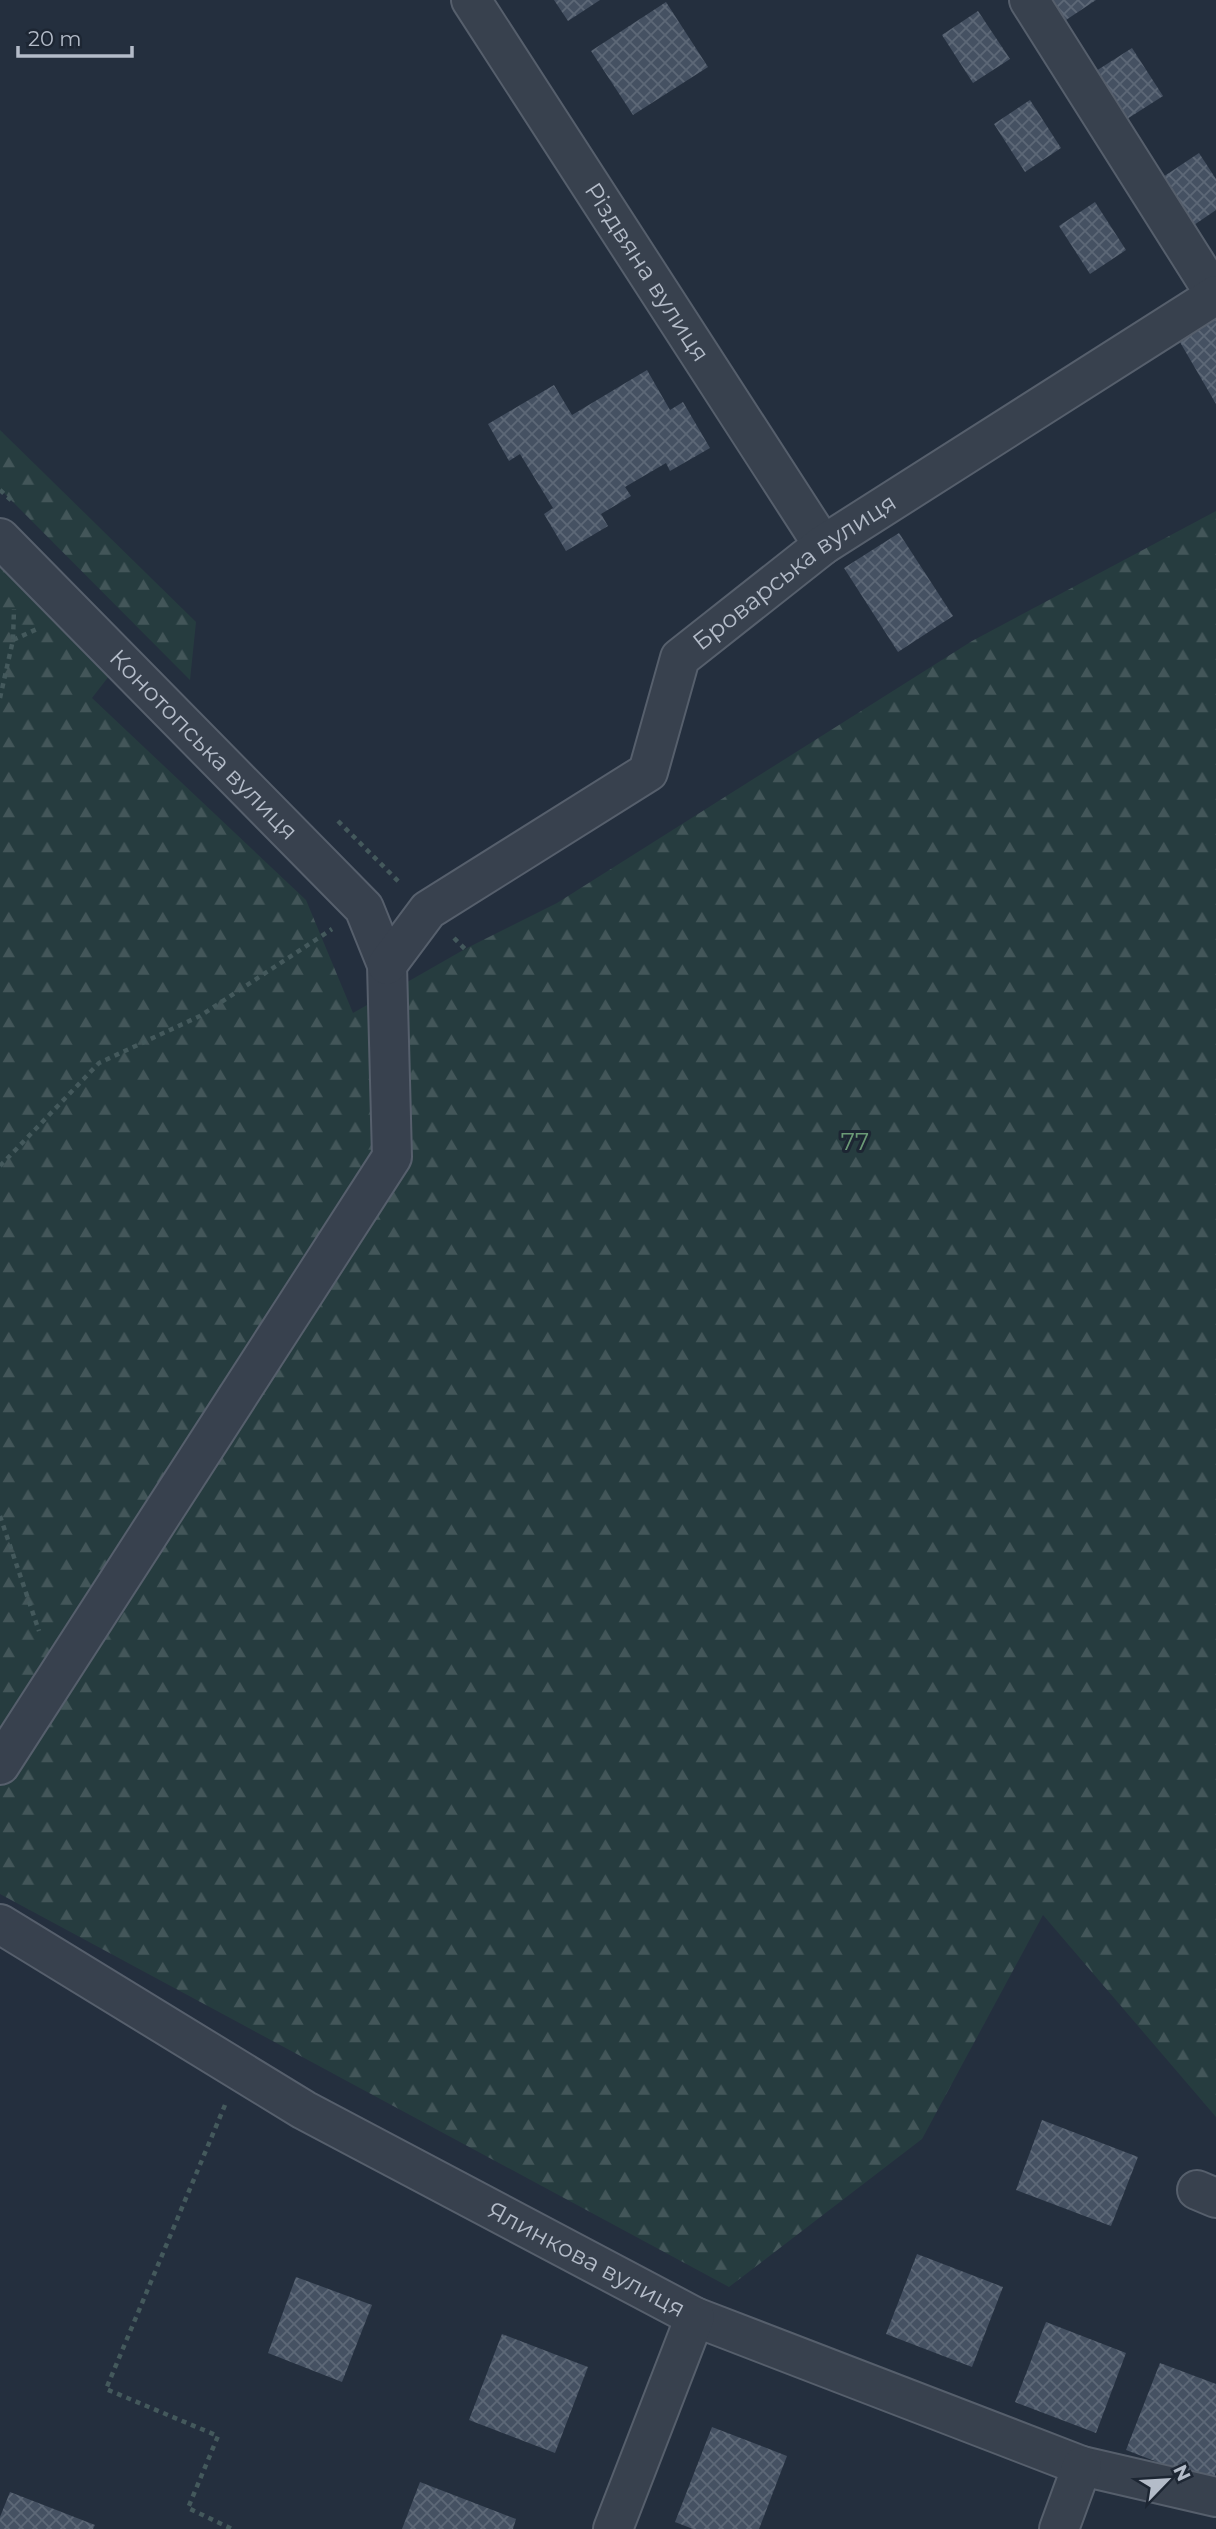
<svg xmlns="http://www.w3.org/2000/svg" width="1216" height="2529" font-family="Montserrat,sans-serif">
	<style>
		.forest { fill: url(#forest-firs) }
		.building { fill: url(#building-cross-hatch) }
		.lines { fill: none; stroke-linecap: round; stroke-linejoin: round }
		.minor-casing { stroke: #565f6c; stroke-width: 42 }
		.path { stroke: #44595c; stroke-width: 4.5; stroke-dasharray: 5 5; stroke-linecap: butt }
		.minor { stroke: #38414e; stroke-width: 38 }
		.labels { text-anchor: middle; stroke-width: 6; stroke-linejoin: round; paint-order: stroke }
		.street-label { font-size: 24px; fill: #b4bcc9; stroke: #1d2633 }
		.park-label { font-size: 24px; fill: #6b9a76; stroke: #1d2633 }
	</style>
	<defs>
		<pattern id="forest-firs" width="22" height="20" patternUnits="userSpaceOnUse" patternTransform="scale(1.75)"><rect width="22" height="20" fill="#263c3f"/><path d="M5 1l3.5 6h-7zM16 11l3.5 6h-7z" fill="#435659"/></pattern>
		<pattern id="building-cross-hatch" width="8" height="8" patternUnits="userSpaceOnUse" patternTransform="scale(1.75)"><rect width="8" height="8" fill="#455162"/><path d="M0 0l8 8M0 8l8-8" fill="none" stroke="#5d6877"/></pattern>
	</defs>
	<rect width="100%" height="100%" fill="#242f3e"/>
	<g class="forest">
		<path d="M0,430L196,622L190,680L0,489Z"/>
		<path d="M1216,511V2117L1043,1915L922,2139L729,2287L0,1894V565L109,676L92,698L306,900L353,1013L465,949L557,903L972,641Z"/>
	</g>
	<g class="building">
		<path d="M554,0H600L568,21Z"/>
		<path d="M1053,0H1096L1066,20Z"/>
		<path d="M666,2L708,67L633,115L591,51Z"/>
		<path d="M978,11L1010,59L973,83L942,35Z"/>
		<path d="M1132,48L1163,96L1127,119L1096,71Z"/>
		<path d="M1030,100L1061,148L1025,172L994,124Z"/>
		<path d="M1199,153L1216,179V210L1194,225L1163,177Z"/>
		<path d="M1095,202L1126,250L1090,274L1059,226Z"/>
		<path d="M1216,314V404L1177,337Z"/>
		<path d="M647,370L670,410L683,402L710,448L670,471L666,463L625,487L631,496L601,514L608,526L566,551L544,514L553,508L520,454L509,461L488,424L554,385L572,415Z"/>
		<path d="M899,533L953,616L898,652L844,568Z"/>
		<path d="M1042,2120L1138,2157L1111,2226L1016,2190Z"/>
		<path d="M917,2254L1003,2287L972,2367L886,2334Z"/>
		<path d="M296,2277L372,2305L342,2382L268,2353Z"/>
		<path d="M1046,2322L1126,2353L1096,2433L1015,2402Z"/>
		<path d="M502,2334L588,2367L555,2453L469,2420Z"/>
		<path d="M1160,2363L1216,2384V2472L1212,2483L1126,2450Z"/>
		<path d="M712,2427L787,2456L759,2529H693L675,2522Z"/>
		<path d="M420,2482L516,2519L513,2529H402Z"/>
		<path d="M10,2492L95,2525L93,2529H0V2517Z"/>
	</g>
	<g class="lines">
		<defs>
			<g id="minor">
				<path id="s1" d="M471,0L823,545"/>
				<path d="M1029,0L1216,296"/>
				<path id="s2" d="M0,538L364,908L387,965L392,1157L0,1765"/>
				<path id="s3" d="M387,965L428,910L648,772L680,658L823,545L1216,295"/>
				<path id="s4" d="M0,1924L304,2110L695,2317L1082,2466L1216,2497"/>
				<path d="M1197,2190L1216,2198"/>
				<path d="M613,2529L695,2317"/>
				<path d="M1059,2529L1082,2466"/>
			</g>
		</defs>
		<use href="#minor" class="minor-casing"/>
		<g class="path">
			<path d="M0,490L12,501"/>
			<path d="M13,640L37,629"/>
			<path d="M0,698L13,640L14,609"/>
			<path d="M338,821L401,884"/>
			<path d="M454,938L465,949"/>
			<path d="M0,1166L99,1063L200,1016L332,929"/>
			<path d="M0,1516L39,1631"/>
			<path d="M225,2105L106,2389L218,2436L188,2508L232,2529"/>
		</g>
		<use href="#minor" class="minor"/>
	</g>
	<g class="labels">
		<g class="street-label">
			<text dy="8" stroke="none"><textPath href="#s1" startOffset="324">Різдвяна вулиця</textPath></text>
			<text dy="8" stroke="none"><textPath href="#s3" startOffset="590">Броварська вулиця</textPath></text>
			<text dy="8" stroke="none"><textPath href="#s2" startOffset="290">Конотопська вулиця</textPath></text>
			<text dy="8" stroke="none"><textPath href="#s4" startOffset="676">Ялинкова вулиця</textPath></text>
		</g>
		<g class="park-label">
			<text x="855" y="1150">77</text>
		</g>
	</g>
	<g transform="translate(1167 2480) rotate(65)" stroke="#1d2633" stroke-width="5" paint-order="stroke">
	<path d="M0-5L12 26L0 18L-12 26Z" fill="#b4bcc9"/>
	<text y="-10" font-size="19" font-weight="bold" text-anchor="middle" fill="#b4bcc9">N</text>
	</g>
	<path d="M18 46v10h114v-10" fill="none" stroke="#b4bcc9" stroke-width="3.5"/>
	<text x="28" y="46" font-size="21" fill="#b4bcc9" stroke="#1d2633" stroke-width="5" paint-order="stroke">20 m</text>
</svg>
